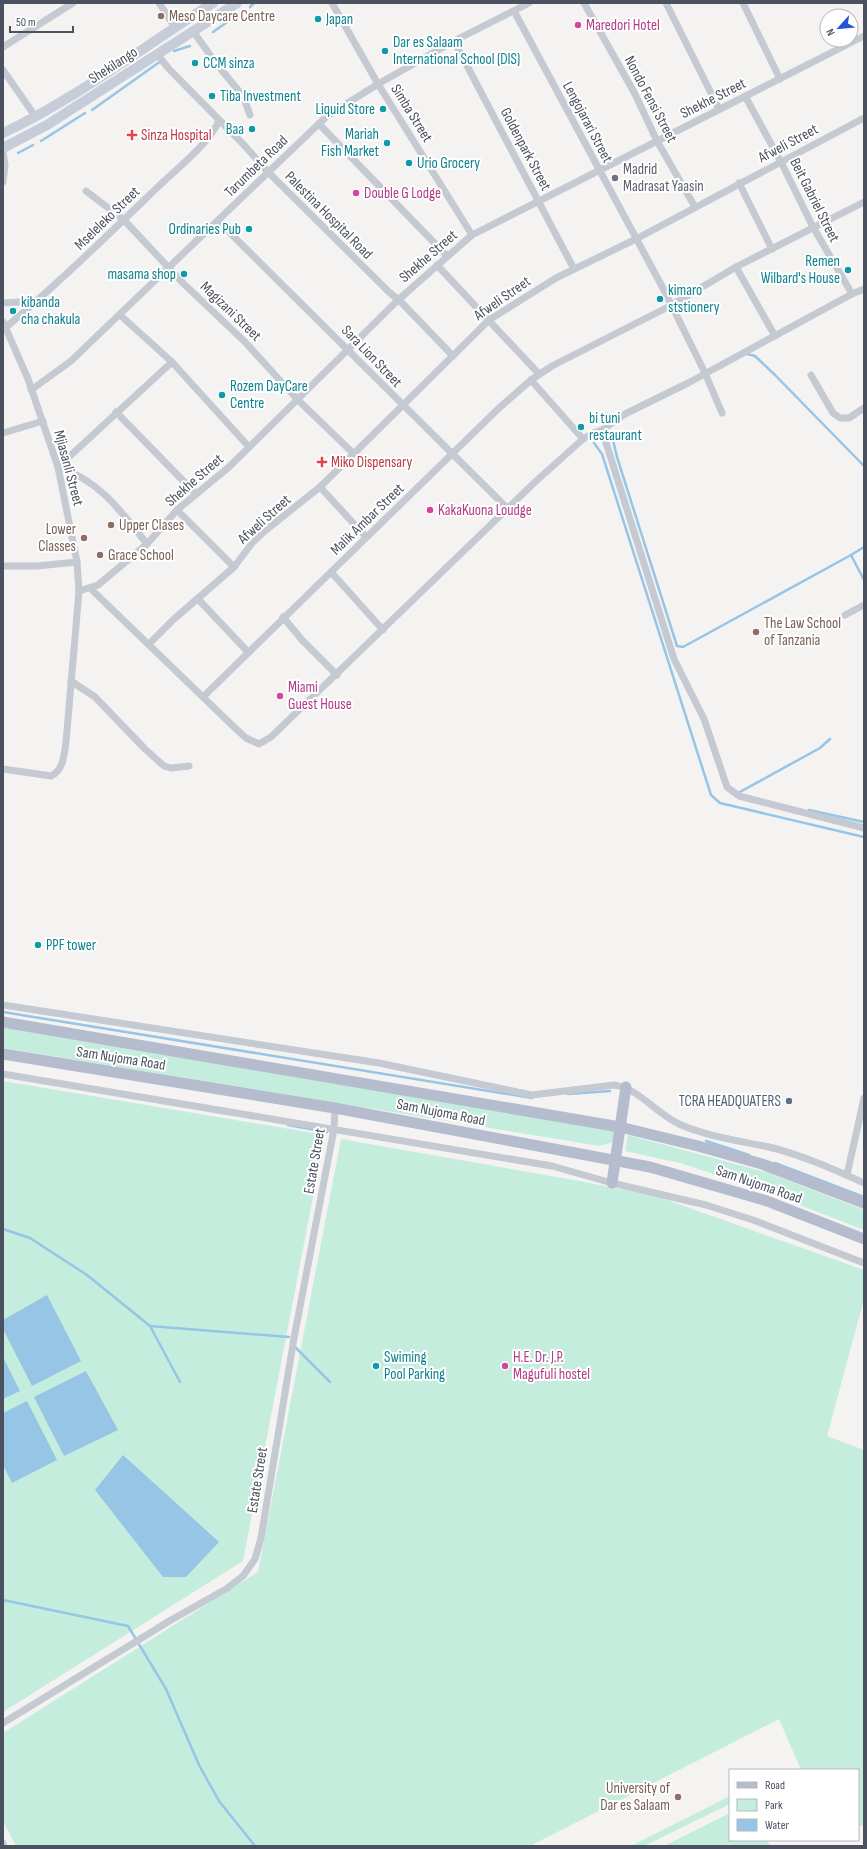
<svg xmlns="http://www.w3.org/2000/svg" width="867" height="1849" font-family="'Sofia Sans Condensed',sans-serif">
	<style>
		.green { fill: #c5eddd }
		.water { fill: #96c5e6 }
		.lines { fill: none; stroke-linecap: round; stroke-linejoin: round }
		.stream { stroke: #96c5e6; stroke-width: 2.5 }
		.street { stroke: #c4c9d2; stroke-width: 7 }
		.secondary { stroke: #c7ccd9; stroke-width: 10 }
		.primary { stroke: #b4bcce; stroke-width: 11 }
		.education-dot { fill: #8d6e63; stroke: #fff; stroke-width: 1.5 }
		.culture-dot { fill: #0f9aa8; stroke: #fff; stroke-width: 1.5 }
		.hotel-dot { fill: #d1479c; stroke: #fff; stroke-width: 1.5 }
		.health-dot { fill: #e0444e; stroke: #fff; stroke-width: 1.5 }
		.worship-dot { fill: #6b7280; stroke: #fff; stroke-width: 1.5 }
		.service-dot { fill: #5c6f8a; stroke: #fff; stroke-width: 1.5 }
		.labels { text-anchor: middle; stroke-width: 4; stroke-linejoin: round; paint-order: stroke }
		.education-label { font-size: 15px; fill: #785e54; stroke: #fff; text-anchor: start }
		.culture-label { font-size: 15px; fill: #0d838f; stroke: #fff; text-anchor: start }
		.hotel-label { font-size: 15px; fill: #b23c85; stroke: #fff; text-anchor: start }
		.street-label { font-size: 15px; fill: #4b515e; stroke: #fff }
		.health-label { font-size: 15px; fill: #be3a42; stroke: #fff; text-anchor: start }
		.worship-label { font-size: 15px; fill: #5b616d; stroke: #fff; text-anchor: start }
		.service-label { font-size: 15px; fill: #4e5e75; stroke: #fff; text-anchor: end }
	</style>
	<rect width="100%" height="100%" fill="#f4f3f2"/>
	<g class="green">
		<path d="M3,1026L614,1130L616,1138L611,1143L599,1146L3,1048Z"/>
		<path d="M3,1081L325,1135L243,1561L3,1712Z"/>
		<path d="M628,1135L769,1173L864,1210V1230L756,1188L680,1163L625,1151Z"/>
		<path d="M341,1139L574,1180L656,1196L864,1270V1299L827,1436L864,1450V1827L863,1825L858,1827V1770H801L779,1719L530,1846H16L3,1821V1733L258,1572Z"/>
		<path d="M730,1796V1804L644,1846H631Z"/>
		<path d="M730,1813V1840H767L770,1846H664Z"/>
	</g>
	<g class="water">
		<path d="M47,1295L81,1361L32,1386L3,1329V1320Z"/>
		<path d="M3,1357L20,1391L3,1399Z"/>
		<path d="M86,1371L118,1430L64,1456L34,1397Z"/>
		<path d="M27,1401L57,1460L12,1483L3,1465V1413Z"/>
		<path d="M123,1455L219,1542L186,1577H163L95,1490Z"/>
	</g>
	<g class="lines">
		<g class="stream">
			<path d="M250,7L254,3"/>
			<path d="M213,32L243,11"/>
			<path d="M174,51L190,46"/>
			<path d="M92,110L161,61"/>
			<path d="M41,141L85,113"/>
			<path d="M18,153L33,145"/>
			<path d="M747,354L755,356L775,375L864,466"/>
			<path d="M612,436L617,457L677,646L683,647L851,555"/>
			<path d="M594,443L602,454L711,795L720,803L864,837"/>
			<path d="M864,547L851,555L864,580"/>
			<path d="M738,793L820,748L830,739"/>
			<path d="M809,810L864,822"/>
			<path d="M3,1012L532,1098"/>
			<path d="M568,1094L610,1091"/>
			<path d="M288,1125L327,1132"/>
			<path d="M706,1141L749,1155"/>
			<path d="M775,1163L864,1197"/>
			<path d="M3,1229L30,1238L87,1275L150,1326L180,1382"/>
			<path d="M150,1326L289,1337"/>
			<path d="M296,1348L330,1382"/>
			<path d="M3,1600L128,1626L166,1689L199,1765L219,1801L255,1846"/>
		</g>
		<g class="street">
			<path d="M159,3L175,27"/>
			<path d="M332,3L378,84L472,235"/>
			<path d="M584,3L635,94L657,141L695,207"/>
			<path d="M666,3L719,109"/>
			<path d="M743,3L780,79"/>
			<path d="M514,11L665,292L705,373L722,413"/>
			<path d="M193,31L215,62L243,96L250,115"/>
			<path d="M454,41L574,269"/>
			<path d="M3,47L73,3"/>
			<path d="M157,54L169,69L245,146L268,172L389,292L402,303L453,356"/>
			<path d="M3,70L35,116"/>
			<path d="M745,96L781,162L813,227L852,294"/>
			<path d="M319,124L447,256"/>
			<path d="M3,152L5,165L3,182"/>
			<path d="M739,183L772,249"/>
			<path d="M86,191L124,220L183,283L245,342L298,400L353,453"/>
			<path d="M218,221L508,509"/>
			<path d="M437,265L539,374"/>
			<path d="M736,267L775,336"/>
			<path d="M3,303L36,301"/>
			<path d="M120,315L172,362L249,447"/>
			<path d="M3,322L28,379L58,467L77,562L79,591L66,742C64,754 64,770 51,776L3,769"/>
			<path d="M5,328C60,282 111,232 162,183C178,168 213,139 219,120"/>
			<path d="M811,375L833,413L840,418H849L864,408"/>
			<path d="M531,380L583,439L593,433L602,430L674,659L704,719L727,787L739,796L864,828"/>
			<path d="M31,390L71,361L98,335L327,116L378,84L454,41L529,3"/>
			<path d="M116,412L196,494"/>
			<path d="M602,430L625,414L688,383L852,294L864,289"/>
			<path d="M3,433L43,421"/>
			<path d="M320,487L366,537"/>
			<path d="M177,510L234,567"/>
			<path d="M147,544C121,511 99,480 58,467L172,362"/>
			<path d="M3,566H37L77,562"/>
			<path d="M331,572L383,630"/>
			<path d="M91,589L235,728L246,738L259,744L271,737L535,482L583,439"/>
			<path d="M79,591L98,585L147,544L177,510L229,467L398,300L472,235L864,36"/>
			<path d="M198,599L248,652"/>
			<path d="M845,615L864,605"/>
			<path d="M283,617L302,640L337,675"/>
			<path d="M149,644L174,619L234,567L253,542L266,530L320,487L489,320L556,278L636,239L864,118"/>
			<path d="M71,681L95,697L145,749L164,766L171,768L189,766"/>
			<path d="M204,696L498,409L531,380L552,366L670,306L736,267L864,202"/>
			<path d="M3,1005L379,1063L532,1095L614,1085C640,1089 655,1113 679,1124C708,1137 742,1141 773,1148C804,1156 835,1170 864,1183"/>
			<path d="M3,1074L552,1166L612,1183L706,1205L753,1220L864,1263"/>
			<path d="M847,1175L864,1098"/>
			<path d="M3,1723L171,1620L226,1589L243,1576L255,1559L261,1538L294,1338L334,1129L335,1108"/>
			<path d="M3,1843L4,1846"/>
		</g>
		<g class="secondary">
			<path d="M3,133C76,99 144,46 213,3"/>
			<path d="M3,148L47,125L237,3"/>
		</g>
		<g class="primary">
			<path d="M3,1022L620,1127L698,1146L762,1164L864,1203"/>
			<path d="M3,1054L335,1108L650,1167L767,1201L864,1239"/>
			<path d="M612,1183L626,1087"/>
		</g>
	</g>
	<g class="education-dot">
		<circle cx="161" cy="16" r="4"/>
		<circle cx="111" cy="525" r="4"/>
		<circle cx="84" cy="538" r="4"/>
		<circle cx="100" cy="555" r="4"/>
		<circle cx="756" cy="632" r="4"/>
		<circle cx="678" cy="1797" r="4"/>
	</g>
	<g class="culture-dot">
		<circle cx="318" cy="19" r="4"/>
		<circle cx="385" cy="51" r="4"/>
		<circle cx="195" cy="63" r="4"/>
		<circle cx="212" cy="96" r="4"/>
		<circle cx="383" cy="109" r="4"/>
		<circle cx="252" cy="129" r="4"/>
		<circle cx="387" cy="143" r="4"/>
		<circle cx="409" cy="163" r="4"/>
		<circle cx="249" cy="229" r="4"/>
		<circle cx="848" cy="270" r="4"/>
		<circle cx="184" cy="274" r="4"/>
		<circle cx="660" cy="299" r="4"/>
		<circle cx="13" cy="311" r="4"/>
		<circle cx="222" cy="395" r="4"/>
		<circle cx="581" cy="427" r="4"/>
		<circle cx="38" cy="945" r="4"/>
		<circle cx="376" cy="1366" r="4"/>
	</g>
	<g class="hotel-dot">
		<circle cx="578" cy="25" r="4"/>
		<circle cx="356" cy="193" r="4"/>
		<circle cx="430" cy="510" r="4"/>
		<circle cx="280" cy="696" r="4"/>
		<circle cx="505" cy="1366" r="4"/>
	</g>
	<g class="health-dot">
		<path d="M130 129h4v4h4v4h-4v4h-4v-4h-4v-4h4z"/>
		<path d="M320 456h4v4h4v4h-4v4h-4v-4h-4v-4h4z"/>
	</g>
	<circle class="worship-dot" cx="615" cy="178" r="4"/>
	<circle class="service-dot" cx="789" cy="1101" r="4"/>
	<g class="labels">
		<g class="education-label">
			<text x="169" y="21">Meso Daycare Centre</text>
			<text x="119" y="530">Upper Clases</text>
			<text x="76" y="534" text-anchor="end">Lower<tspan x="76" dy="17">Classes</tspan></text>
			<text x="108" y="560">Grace School</text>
			<text x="764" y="628">The Law School<tspan x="764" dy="17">of Tanzania</tspan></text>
			<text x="670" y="1793" text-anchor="end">University of<tspan x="670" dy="17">Dar es Salaam</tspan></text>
		</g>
		<g class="culture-label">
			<text x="326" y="24">Japan</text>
			<text x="393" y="47">Dar es Salaam<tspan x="393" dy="17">International School (DIS)</tspan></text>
			<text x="203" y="68">CCM sinza</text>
			<text x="220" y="101">Tiba Investment</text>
			<text x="375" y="114" text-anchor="end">Liquid Store</text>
			<text x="244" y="134" text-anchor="end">Baa</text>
			<text x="379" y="139" text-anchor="end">Mariah<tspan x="379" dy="17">Fish Market</tspan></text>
			<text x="417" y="168">Urio Grocery</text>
			<text x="241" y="234" text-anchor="end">Ordinaries Pub</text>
			<text x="840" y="266" text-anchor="end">Remen<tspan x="840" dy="17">Wilbard's House</tspan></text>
			<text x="176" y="279" text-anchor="end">masama shop</text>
			<text x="668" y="295">kimaro<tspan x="668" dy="17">ststionery</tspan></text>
			<text x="21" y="307">kibanda<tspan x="21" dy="17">cha chakula</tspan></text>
			<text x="230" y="391">Rozem DayCare<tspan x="230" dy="17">Centre</tspan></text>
			<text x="589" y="423">bi tuni<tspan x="589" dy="17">restaurant</tspan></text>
			<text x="46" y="950">PPF tower</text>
			<text x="384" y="1362">Swiming<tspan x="384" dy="17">Pool Parking</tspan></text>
		</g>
		<g class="hotel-label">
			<text x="586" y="30">Maredori Hotel</text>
			<text x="364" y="198">Double G Lodge</text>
			<text x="438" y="515">KakaKuona Loudge</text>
			<text x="288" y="692">Miami<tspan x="288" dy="17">Guest House</tspan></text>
			<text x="513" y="1362">H.E. Dr. J.P.<tspan x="513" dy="17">Magufuli hostel</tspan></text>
		</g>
		<g class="street-label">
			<text transform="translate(113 65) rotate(-33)" y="5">Shekilango</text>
			<text transform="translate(713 98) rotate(-27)" y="5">Shekhe Street</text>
			<text transform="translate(651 99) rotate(62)" y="5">Nondo Fensi Street</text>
			<text transform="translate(412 113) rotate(58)" y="5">Simba Street</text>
			<text transform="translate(588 122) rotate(62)" y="5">Lengojarari Street</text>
			<text transform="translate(788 143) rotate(-28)" y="5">Afweli Street</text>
			<text transform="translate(526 149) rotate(62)" y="5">Goldenpark Street</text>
			<text transform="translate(256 166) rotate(-44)" y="5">Tarumbeta Road</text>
			<text transform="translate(815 200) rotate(63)" y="5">Beit Gabriel Street</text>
			<text transform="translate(329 215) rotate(45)" y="5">Palestina Hospital Road</text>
			<text transform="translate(107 218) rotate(-44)" y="5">Mseleleko Street</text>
			<text transform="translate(428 256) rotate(-41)" y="5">Shekhe Street</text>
			<text transform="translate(502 298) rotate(-35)" y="5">Afweli Street</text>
			<text transform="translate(231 311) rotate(44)" y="5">Magizani Street</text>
			<text transform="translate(372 356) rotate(46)" y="5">Sara Lion Street</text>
			<text transform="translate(69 468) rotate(75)" y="5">Mjiasanli Street</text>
			<text transform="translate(194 480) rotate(-41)" y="5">Shekhe Street</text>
			<text transform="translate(264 519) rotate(-42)" y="5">Afweli Street</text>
			<text transform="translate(367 519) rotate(-44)" y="5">Malik Ambar Street</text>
			<text transform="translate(121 1058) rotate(9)" y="5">Sam Nujoma Road</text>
			<text transform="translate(441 1112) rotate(11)" y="5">Sam Nujoma Road</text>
			<text transform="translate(314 1161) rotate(-80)" y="5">Estate Street</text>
			<text transform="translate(759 1184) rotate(19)" y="5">Sam Nujoma Road</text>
			<text transform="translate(257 1480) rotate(-81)" y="5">Estate Street</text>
		</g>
		<g class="health-label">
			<text x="141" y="140">Sinza Hospital</text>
			<text x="331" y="467">Miko Dispensary</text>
		</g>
		<g class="worship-label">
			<text x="623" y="174">Madrid<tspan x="623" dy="17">Madrasat Yaasin</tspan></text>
		</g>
		<g class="service-label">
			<text x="781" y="1106">TCRA HEADQUATERS</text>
		</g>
	</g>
	<rect width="867" height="1849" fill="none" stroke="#4b515e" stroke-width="8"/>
	<rect x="729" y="1769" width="130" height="72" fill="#ffffff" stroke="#b7b9bf"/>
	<rect x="737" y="1782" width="20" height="6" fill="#b4bcce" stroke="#b7b9bf"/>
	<text x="765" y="1789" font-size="12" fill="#4b515e">Road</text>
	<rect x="737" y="1799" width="20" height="12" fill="#c5eddd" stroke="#b7b9bf"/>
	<text x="765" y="1809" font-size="12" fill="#4b515e">Park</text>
	<rect x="737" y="1819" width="20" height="12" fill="#96c5e6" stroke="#b7b9bf"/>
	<text x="765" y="1829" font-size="12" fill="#4b515e">Water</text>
	<g transform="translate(839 28) rotate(243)"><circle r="19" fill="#ffffff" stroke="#b7b9bf"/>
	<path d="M0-3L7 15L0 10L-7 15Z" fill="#2952d7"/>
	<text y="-6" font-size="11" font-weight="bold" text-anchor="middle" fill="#4b515e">N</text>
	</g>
	<path d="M10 26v6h63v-6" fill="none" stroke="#4b515e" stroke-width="2"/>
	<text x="16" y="26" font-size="12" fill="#4b515e" stroke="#ffffff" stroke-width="3" paint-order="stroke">50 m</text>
</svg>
